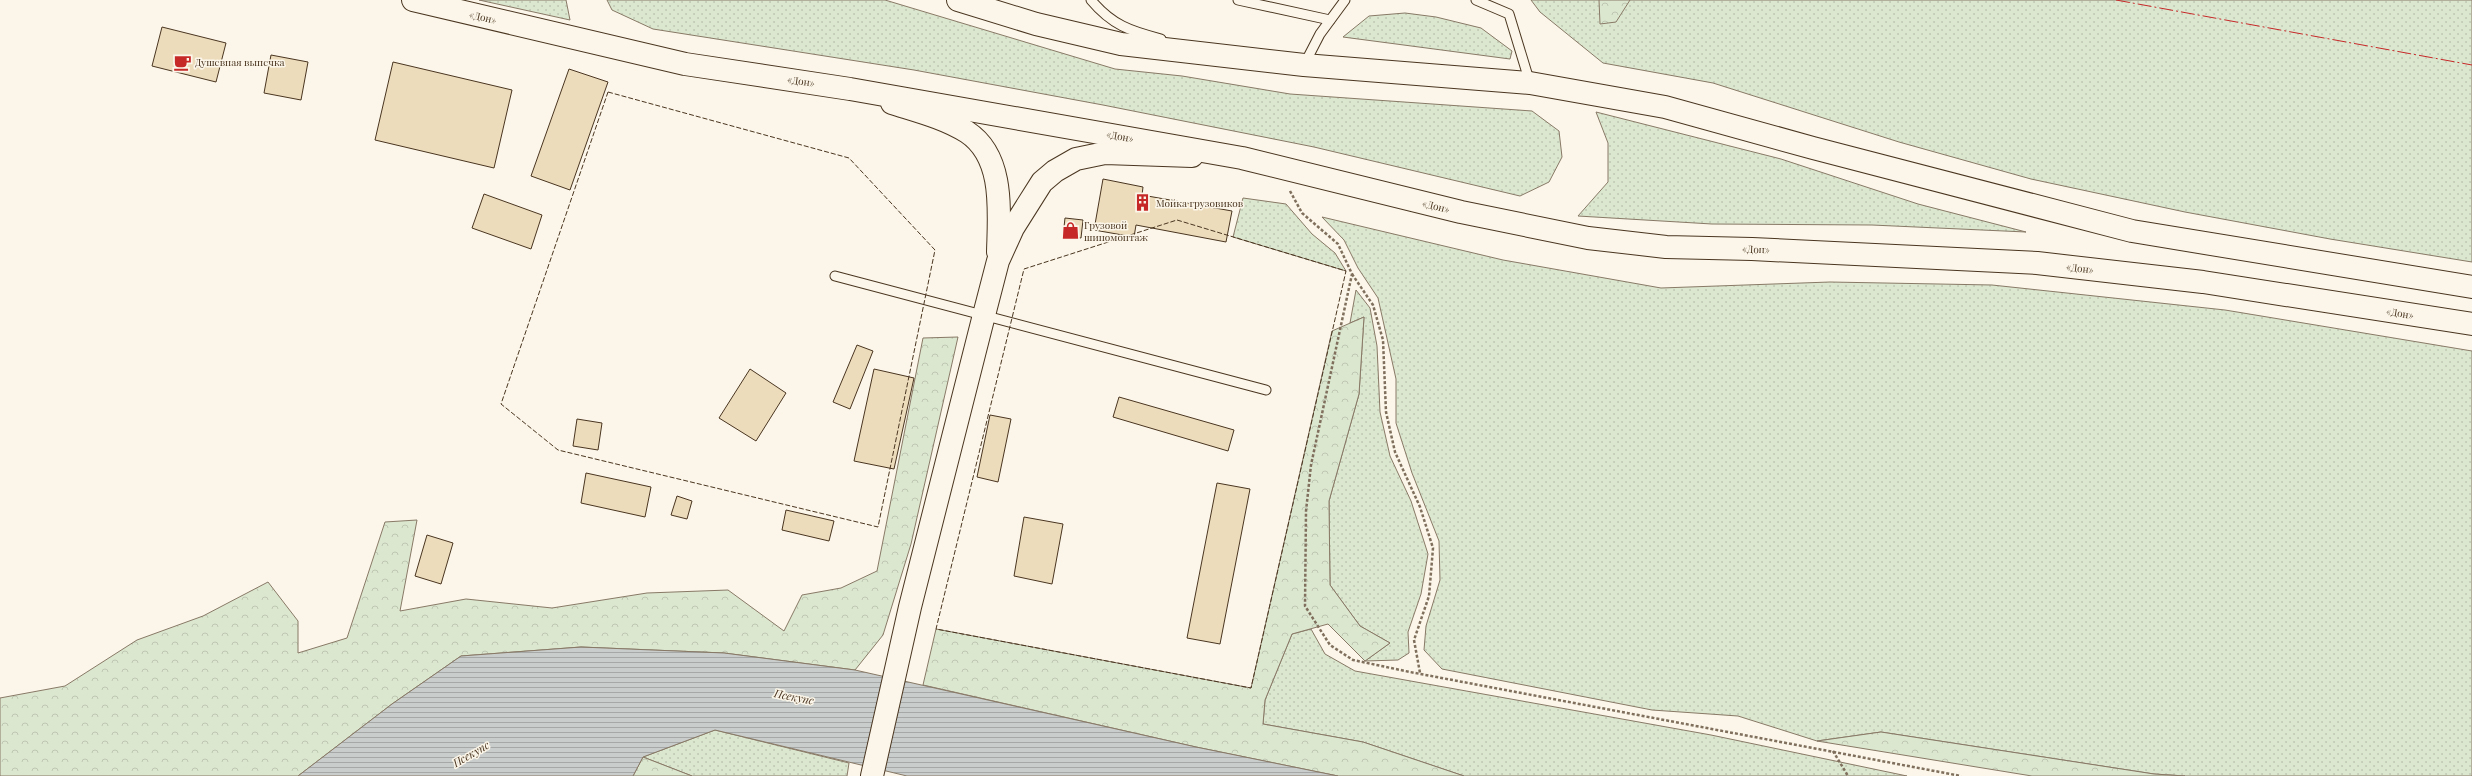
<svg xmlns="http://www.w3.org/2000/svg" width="2472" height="776" font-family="'Playfair Display',serif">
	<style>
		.grass { fill: url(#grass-dots); stroke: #887966 }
		.forest { fill: url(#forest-crowns); stroke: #887966 }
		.water { fill: url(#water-rules); stroke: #887966 }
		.building { fill: #ecdcbc; stroke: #4a3520 }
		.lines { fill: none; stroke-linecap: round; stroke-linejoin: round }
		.lane-casing { stroke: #4a3520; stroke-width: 11 }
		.secondary-casing { stroke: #4a3520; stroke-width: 24 }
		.highway-casing { stroke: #4a3520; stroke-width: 24 }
		.path { stroke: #7f6f5c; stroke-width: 2.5; stroke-dasharray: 3 2; stroke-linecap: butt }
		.lane { stroke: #fbf6e9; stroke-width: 9 }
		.secondary { stroke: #fbf6e9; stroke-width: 22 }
		.highway { stroke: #fbf6e9; stroke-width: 22 }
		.fence { stroke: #4a3520; stroke-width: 1; stroke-dasharray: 5 2; stroke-linecap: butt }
		.power { stroke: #c62828; stroke-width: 1; stroke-dasharray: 14 3 2 3; stroke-linecap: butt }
		.labels { text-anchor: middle; stroke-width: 3; stroke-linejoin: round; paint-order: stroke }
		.street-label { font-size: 10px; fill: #4a3520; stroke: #fbf6e9 }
		.poi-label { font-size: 10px; fill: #4a3520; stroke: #fbf6e9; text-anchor: start }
		.water-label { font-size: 11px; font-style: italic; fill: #4a3520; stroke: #fbf6e9 }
	</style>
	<defs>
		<pattern id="grass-dots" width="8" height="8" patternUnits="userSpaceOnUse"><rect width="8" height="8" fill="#dce7d0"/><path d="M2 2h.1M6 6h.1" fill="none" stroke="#bec7b2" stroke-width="1.8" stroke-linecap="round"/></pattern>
		<pattern id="forest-crowns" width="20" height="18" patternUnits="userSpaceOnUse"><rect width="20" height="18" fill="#dce7d0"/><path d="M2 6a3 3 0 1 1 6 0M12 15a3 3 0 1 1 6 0" fill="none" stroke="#bec7b2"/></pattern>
		<pattern id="water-rules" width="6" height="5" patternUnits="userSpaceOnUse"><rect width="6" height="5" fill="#c9cecd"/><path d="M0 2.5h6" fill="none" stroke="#a5a8a6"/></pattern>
	</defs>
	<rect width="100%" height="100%" fill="#fbf6e9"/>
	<g class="grass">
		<path d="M479,0H566L570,20Z"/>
		<path d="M607,0H885L1115,69L1182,76L1290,94L1532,111L1559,131L1562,157L1549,182L1520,196L1314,147L1103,105L914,70L653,29L612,10Z"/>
		<path d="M1531,0H2472V262L2330,239L2185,212L2031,179L1899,142L1713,83L1603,63L1540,12Z"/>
		<path d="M1405,13L1436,17L1481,28L1512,51L1510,59L1343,37L1369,16Z"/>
		<path d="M1596,112L1781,159L1918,204L2026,232L1872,225L1712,224L1578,216L1608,182V143Z"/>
		<path d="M1243,198L1286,204L1312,234L1335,253L1346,271L1233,237Z"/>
		<path d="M1322,217L1503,260L1661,288L1830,282L1992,285L2225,310L2472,351V776H2185L2154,774L1881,732L1817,741L1738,716L1652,710L1442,669L1424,650L1426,626L1440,580L1439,541L1412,473L1396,423V379L1378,298L1358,268L1344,240Z"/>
		<path d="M1356,290L1370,308L1377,346L1380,412L1390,456L1411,501L1428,554L1421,594L1408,632L1409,653L1398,660L1365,661L1390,643L1360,626L1330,585L1329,501L1359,394L1364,317L1350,323Z"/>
		<path d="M1311,629L1325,654L1355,671L1711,735L1907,776H1464L1363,742L1263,724L1265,700L1292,634Z"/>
		<path d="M715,730L849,763L847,776H692L643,757Z"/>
	</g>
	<g class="forest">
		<path d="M1599,0H1630L1616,22L1600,24Z"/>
		<path d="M1364,317L1359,394L1329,501L1330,585L1360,626L1390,643L1365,661L1328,624L1292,634L1265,700L1263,724L1363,742L1464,776H1338L1196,747L923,685L936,629L1251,688L1332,331Z"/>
		<path d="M958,337L911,544L883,635L855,670L724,653L581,647L461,656L392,704L298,776H0V698L65,686L137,640L203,616L268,582L298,621V653L347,638L385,522L417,520L400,611L466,599L552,608L647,593L728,590L784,631L802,595L841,588L877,571L923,338Z"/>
		<path d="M1881,732L2154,774L2185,776H2032L1817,741Z"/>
		<path d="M643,757L692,776H633Z"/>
	</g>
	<path class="water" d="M581,647L724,653L855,670L1196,747L1338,776H907L715,730L643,757L633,776H298L392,704L461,656Z"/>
	<g class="building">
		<path d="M162,27L226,43L216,82L152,66Z"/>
		<path d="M271,55L308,62L301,100L264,93Z"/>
		<path d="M393,62L512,90L494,168L375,140Z"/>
		<path d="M569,69L608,82L570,190L531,176Z"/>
		<path d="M1103,179L1143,187L1142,195L1232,211L1226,242L1136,225L1134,237L1094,230Z"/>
		<path d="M484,194L542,215L531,249L472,228Z"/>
		<path d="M1065,218L1083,220L1081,238L1063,236Z"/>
		<path d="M857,345L873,351L850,409L833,402Z"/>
		<path d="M750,369L786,393L756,441L719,418Z"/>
		<path d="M874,369L914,378L894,469L854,461Z"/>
		<path d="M1119,397L1234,430L1228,451L1113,417Z"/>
		<path d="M990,415L1011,419L998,482L977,477Z"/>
		<path d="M577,419L602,423L598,450L573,446Z"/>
		<path d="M586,473L651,487L645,517L581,503Z"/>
		<path d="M1217,483L1250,489L1220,644L1187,638Z"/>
		<path d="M677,496L692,501L687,519L671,515Z"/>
		<path d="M786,510L834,521L829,541L782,530Z"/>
		<path d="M1024,517L1063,524L1052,584L1014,576Z"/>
		<path d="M427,535L453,543L441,584L415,576Z"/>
	</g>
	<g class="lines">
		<defs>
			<g id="lane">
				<path d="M1091,0C1112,25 1130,31 1161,39"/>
				<path d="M1238,0L1330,20"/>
				<path d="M1476,0L1509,14L1530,83"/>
				<path d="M1304,65L1320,34L1345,0"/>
				<path d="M835,276L1266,390"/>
			</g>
			<g id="secondary">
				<path d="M892,103C917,111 945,118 967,132C1005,157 999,212 998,252"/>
				<path d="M872,776L910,607L984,315L998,261L1013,228L1042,182L1055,171L1076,159L1105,153L1192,156"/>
			</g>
			<g id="highway">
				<path d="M413,0L685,64L850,89L1242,158L1461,212L1588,238L1666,247L1752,249L2037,263L2203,282L2472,324"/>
				<path d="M958,0L1036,24L1121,44L1304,65L1530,83L1665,107L1813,148L2132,231L2472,287"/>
			</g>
		</defs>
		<use href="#lane" class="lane-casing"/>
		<use href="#secondary" class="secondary-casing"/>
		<use href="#highway" class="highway-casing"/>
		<g class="path">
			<path d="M1290,191L1302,213L1338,244L1352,274L1311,465L1306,511L1305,606L1330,645L1353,660L1410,672L1961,776"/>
			<path d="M1352,274L1373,305L1383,340L1386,412L1395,452L1420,507L1433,548L1429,596L1414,640L1420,673"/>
			<path d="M1833,751L1848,776"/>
		</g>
		<use href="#lane" class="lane"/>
		<use href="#secondary" class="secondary"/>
		<use href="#highway" class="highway"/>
		<g class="fence">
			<path d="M608,92L849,158L935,250L878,527L558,450L501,404Z"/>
			<path d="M1177,220L1346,271L1251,688L936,629L1024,269Z"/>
		</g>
		<path class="power" d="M2116,0L2472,65"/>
	</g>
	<defs>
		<symbol id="cafe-bare" viewBox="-9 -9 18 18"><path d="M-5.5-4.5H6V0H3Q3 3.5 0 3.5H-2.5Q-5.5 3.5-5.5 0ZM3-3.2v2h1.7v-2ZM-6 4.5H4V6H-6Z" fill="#c62828" stroke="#fbf6e9" stroke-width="2.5" paint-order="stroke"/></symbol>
		<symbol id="building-bare" viewBox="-9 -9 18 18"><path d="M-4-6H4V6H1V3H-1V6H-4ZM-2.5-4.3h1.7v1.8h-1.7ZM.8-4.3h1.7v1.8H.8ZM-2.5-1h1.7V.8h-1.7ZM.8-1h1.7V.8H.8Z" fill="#c62828" stroke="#fbf6e9" stroke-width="2.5" paint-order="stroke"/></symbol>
		<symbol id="shop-bare" viewBox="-9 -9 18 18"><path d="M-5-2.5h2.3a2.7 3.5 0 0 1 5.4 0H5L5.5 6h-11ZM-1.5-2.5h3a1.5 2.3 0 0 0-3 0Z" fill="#c62828" stroke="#fbf6e9" stroke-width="2.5" paint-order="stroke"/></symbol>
	</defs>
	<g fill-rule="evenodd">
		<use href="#cafe-bare" x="170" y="50" width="25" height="25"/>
		<use href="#building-bare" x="1130" y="190" width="25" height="25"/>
		<use href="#shop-bare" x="1058" y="218" width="25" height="25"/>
	</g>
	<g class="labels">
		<g class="street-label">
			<text transform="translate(483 17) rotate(13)" y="4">«Дон»</text>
			<text transform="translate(801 81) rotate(8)" y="4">«Дон»</text>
			<text transform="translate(1120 136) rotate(10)" y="4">«Дон»</text>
			<text transform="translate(1436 206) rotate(14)" y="4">«Дон»</text>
			<text transform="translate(1756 249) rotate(2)" y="4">«Дон»</text>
			<text transform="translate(2080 268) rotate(7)" y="4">«Дон»</text>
			<text transform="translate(2400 313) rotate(9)" y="4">«Дон»</text>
		</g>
		<g class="poi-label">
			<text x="195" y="66">Душевная выпечка</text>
			<text x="1156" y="207">Мойка грузовиков</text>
			<text x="1084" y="229">Грузовой<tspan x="1084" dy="12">шиномонтаж</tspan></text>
		</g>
		<g class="water-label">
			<text transform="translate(794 697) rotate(11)" y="4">Псекупс</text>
			<text transform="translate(471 754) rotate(-30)" y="4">Псекупс</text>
		</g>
	</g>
</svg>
